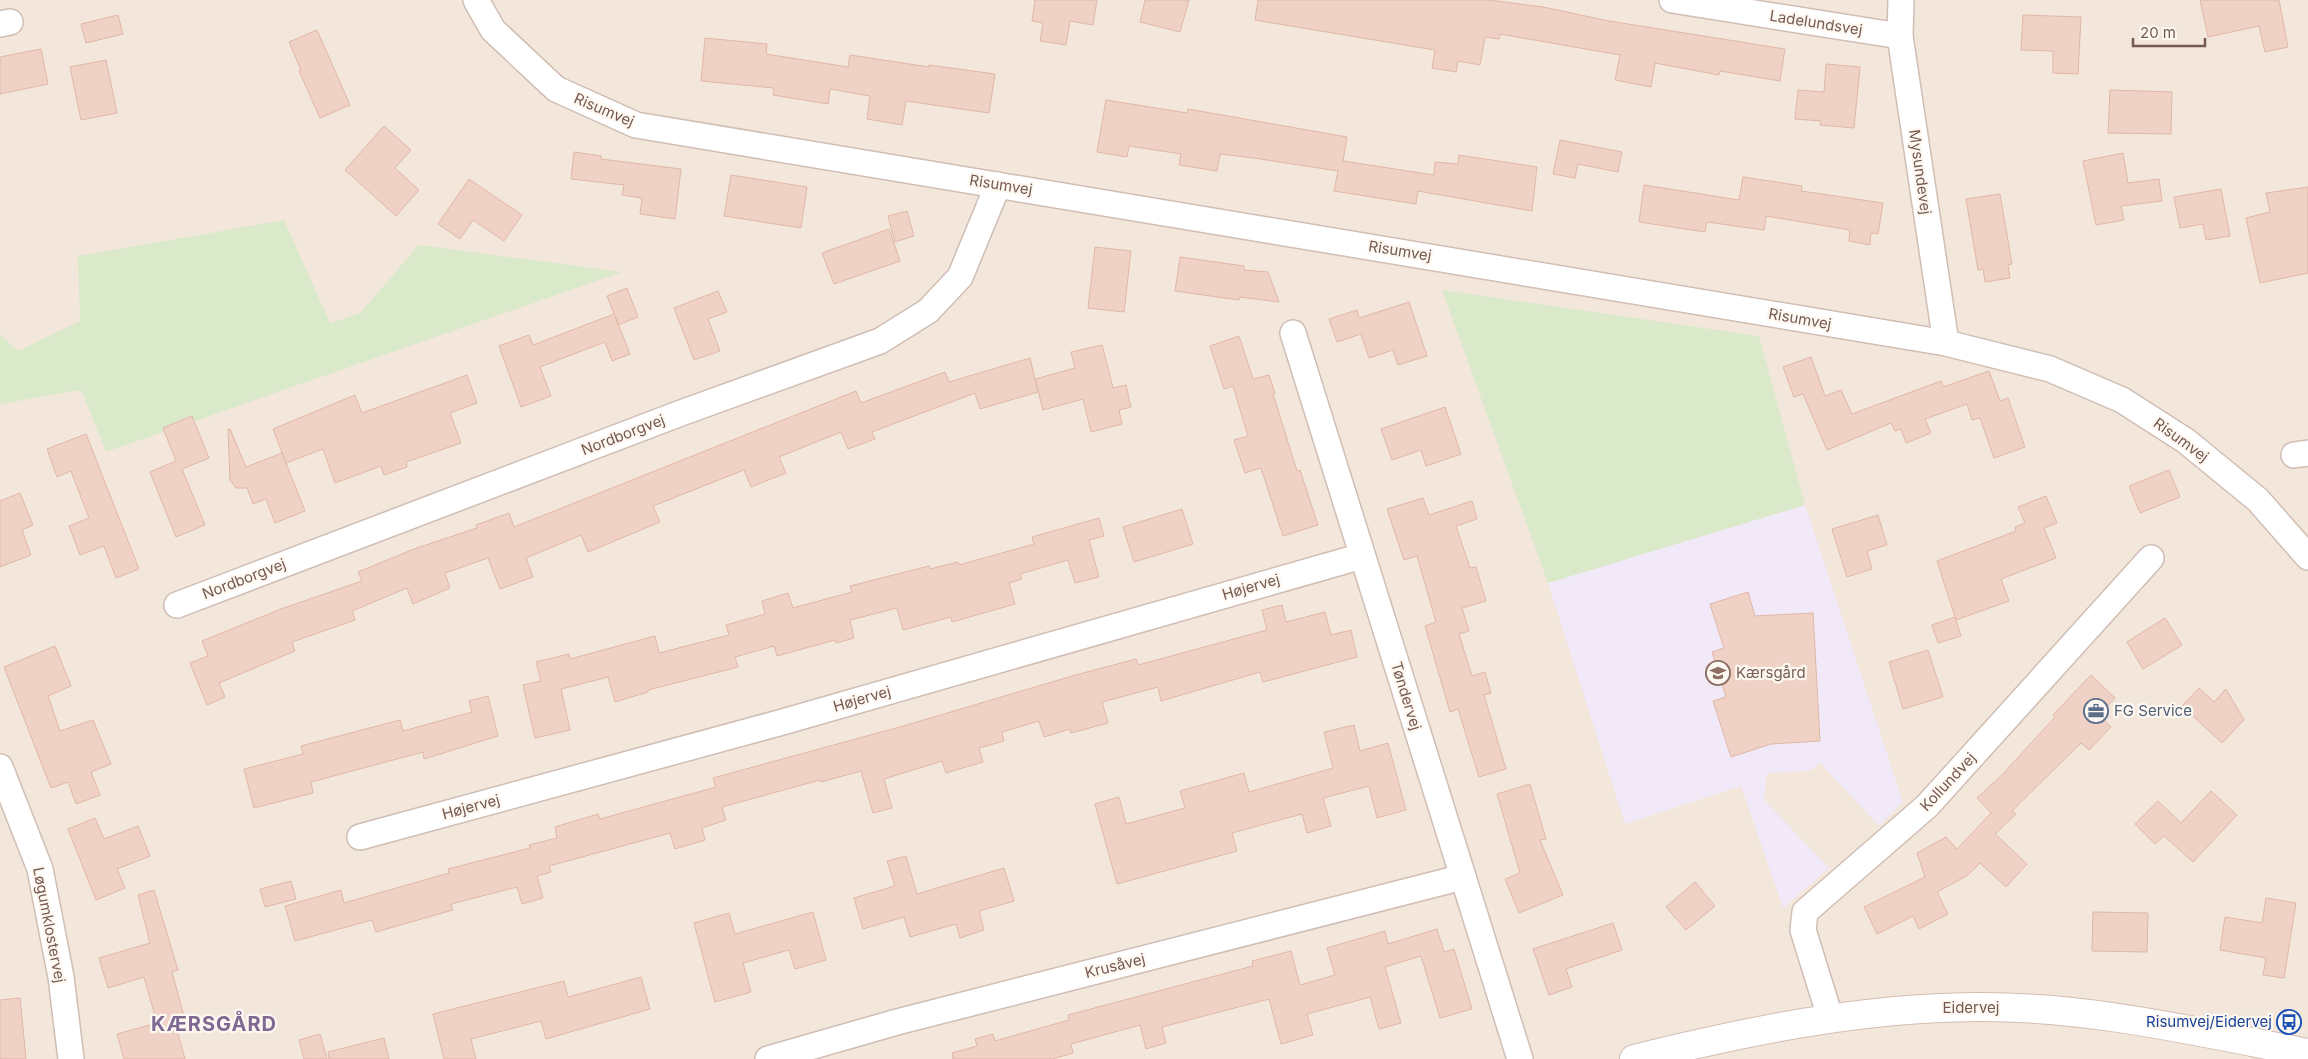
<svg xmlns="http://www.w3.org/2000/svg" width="2308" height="1059" font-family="Inter,sans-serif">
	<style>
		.residential { fill: #f3e6db }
		.education { fill: #f1e8f8 }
		.green { fill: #dae9ca }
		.building { fill: #efd2c5; stroke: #e1b7a7 }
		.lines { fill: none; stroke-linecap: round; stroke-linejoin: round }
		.street-casing { stroke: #d0beb4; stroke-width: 28 }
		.secondary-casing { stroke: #d3bdb2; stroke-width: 30 }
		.street { stroke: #fff; stroke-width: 25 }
		.secondary { stroke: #fff; stroke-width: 28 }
		.labels { text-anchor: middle; stroke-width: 4.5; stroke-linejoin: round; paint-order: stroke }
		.street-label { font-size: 15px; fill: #765a50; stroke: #fef8f2 }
		.education-label { font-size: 15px; fill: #785e54; stroke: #fef8f2; text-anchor: start }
		.service-label { font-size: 15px; fill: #4e5e75; stroke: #fef8f2; text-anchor: start }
		.transit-label { font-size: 15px; fill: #164399; stroke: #fef8f2; text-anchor: end }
		.district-label { font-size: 20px; font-weight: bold; letter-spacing: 1px; fill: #7f6891; stroke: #fef8f2 }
	</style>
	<rect width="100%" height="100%" fill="#fcf4ec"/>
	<rect class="residential" x="0" y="0" width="2308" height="1059"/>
	<path class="education" d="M1805,505L1903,802L1879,826L1820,763L1810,771L1767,773L1764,800L1829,868L1783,908L1741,786L1625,824L1548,583Z"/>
	<g class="green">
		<path d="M284,220L330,323L360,313L419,245L622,272L106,452L81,390L0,404V335L18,351L80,321L78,256Z"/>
		<path d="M1442,290L1759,336L1805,505L1548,583Z"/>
	</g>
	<g class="building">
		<path d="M1035,0H1097L1093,25L1070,21L1066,45L1040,41L1043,23L1032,21Z"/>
		<path d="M1145,0H1189L1180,32L1140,22Z"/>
		<path d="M1258,0H1489L1543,7L1609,21L1785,49L1780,81L1720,71L1719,75L1655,63L1651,87L1615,80L1620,55L1500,34L1499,39L1485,37L1480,65L1458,61L1456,72L1432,68L1435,50L1255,20Z"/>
		<path d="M2200,0H2279L2288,47L2265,52L2259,26L2208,37Z"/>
		<path d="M118,15L123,34L86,43L81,24Z"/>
		<path d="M2023,15L2081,17L2078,74L2053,73V51L2021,50Z"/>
		<path d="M317,30L350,105L320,118L299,71L301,70L289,42Z"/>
		<path d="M705,38L767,44L766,54L848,67L850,55L929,67V65L995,74L989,113L906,101L902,125L867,119L870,96L830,89L828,104L773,95L774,88L701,81Z"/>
		<path d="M41,49L48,84L0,94V57Z"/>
		<path d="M106,60L117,113L81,120L70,67Z"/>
		<path d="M1826,64L1860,67L1854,128L1820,125L1821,121L1795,119L1798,90L1824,92Z"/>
		<path d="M2110,90L2172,92L2171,134L2108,133Z"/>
		<path d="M1106,100L1187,113L1188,109L1347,137L1343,161L1434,175L1435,162L1458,164L1459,155L1537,167L1532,211L1418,191L1416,204L1334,191L1338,171L1254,158L1220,154L1217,171L1179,165L1181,154L1129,146L1127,157L1097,152Z"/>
		<path d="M384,126L411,150L395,168L419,190L396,216L345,170Z"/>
		<path d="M1560,140L1622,152L1618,172L1578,164L1575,178L1553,174Z"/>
		<path d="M574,152L601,156V159L681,169L675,219L640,214L642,198L622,195L624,185L571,179Z"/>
		<path d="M2123,153L2128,183L2159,179L2162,201L2121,206L2124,220L2096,225L2083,161Z"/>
		<path d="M731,175L807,187L801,228L724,216Z"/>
		<path d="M1743,177L1802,186L1801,191L1883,203L1878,234L1871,233L1870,245L1849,241L1850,230L1766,216L1764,230L1707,222L1705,232L1639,222L1644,185L1739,200Z"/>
		<path d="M469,179L522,215L504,241L473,220L460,239L438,224Z"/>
		<path d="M2308,187V273L2260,283L2246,218L2270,212L2266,193Z"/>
		<path d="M2221,189L2230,236L2206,240L2203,224L2180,228L2174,197Z"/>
		<path d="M2000,194L2012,264L2008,265L2010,278L1985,282L1983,269L1978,270L1966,199Z"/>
		<path d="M907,211L914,236L895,242L888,216Z"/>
		<path d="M889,229L900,261L834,284L822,253Z"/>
		<path d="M1095,247L1131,251L1124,312L1088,308Z"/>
		<path d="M1180,257L1244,266V270L1268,272L1279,302L1240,297L1239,300L1175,291Z"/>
		<path d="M627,288L638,317L618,325L615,316L630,354L612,361L605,342L540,367L551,396L521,407L499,346L529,335L533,345L614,314L607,296Z"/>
		<path d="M718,291L727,312L708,319L720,351L694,360L674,308Z"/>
		<path d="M1409,302L1427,356L1398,365L1393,350L1369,358L1361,334L1337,342L1329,319L1357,310L1359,318Z"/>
		<path d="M1239,336L1253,379L1269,375L1275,393L1273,394L1297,471L1300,470L1318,525L1283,536L1261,468L1245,473L1234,440L1248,436L1233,386L1224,389L1210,346Z"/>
		<path d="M1102,345L1113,388L1126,385L1131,407L1119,410L1122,424L1091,432L1083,399L1043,410L1035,379L1075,368L1071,352Z"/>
		<path d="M1811,357L1825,396L1841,390L1852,414L1941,381L1943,387L1989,371L2000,401L2008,398L2025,447L1994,458L1980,418L1972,420L1967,404L1925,419L1931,433L1906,443L1901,429L1895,431L1891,423L1827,450L1803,394L1794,397L1783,367Z"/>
		<path d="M1030,358L1038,392L980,409L975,393L872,432L875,439L848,449L841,432L779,457L786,473L751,487L744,470L653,506L660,522L588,552L581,535L526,558L533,577L500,589L488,558L445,573L450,588L413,604L407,588L352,611L355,620L292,642L295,651L219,683L225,697L207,705L190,663L208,656L202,641L281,609L362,581L358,572L414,549L477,528L476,525L509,513L514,527L856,391L861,403L945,372L949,382Z"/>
		<path d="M467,375L477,403L450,413L461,443L406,462L407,467L384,475L381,466L335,483L323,449L286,463L273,429L355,395L362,413Z"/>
		<path d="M1445,407L1461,454L1426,466L1421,450L1392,460L1381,429Z"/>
		<path d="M192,416L209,458L182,469L205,525L176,537L150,472L176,461L163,428Z"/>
		<path d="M228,429H230L246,467L282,453L305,511L275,523L266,499L253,504L247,488H236L230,480Z"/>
		<path d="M86,434L139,569L116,578L104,546L80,555L69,526L89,518L71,471L57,477L47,449Z"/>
		<path d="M2169,470L2180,497L2140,513L2129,486Z"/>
		<path d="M20,493L33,525L22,530L31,555L0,567V501Z"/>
		<path d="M2046,496L2057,523L2044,528L2056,558L2001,579L2009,601L1956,620L1937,561L2016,531L2015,527L2025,523L2018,507Z"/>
		<path d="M1423,498L1429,515L1472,501L1477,519L1456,526L1470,568L1476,567L1486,601L1462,608L1469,631L1459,634L1472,676L1485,672L1491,693L1484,695L1506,769L1479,777L1458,709L1450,712L1425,626L1436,622L1417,556L1404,560L1387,509Z"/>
		<path d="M1182,509L1193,544L1134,562L1123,527Z"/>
		<path d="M1878,515L1887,545L1867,551L1872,569L1847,577L1832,529Z"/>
		<path d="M1099,518L1104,536L1089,540L1099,577L1075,583L1068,560L1020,574L1022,579L1009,583L1015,604L952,622L951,617L903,630L897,608L850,620L854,638L836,643L835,640L777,656L774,646L735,657L738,667L648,690V692L615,702L608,677L561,689L570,730L535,738L523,685L541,681L536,662L569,654L570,659L655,636L659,653L729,635L726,625L765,614L762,601L788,593L793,608L852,592L850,586L929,566L930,569L958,562L959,565L1034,544L1032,537Z"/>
		<path d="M1748,592L1755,616L1813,613L1820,741L1771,744L1731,757L1713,701L1726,697L1712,652L1724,648L1710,604Z"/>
		<path d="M1282,605L1286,622L1325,612L1331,635L1351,630L1357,657L1263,682L1260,672L1161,701L1158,687L1102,702L1108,723L1071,733L1070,729L1044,737L1039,721L1002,732L1004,741L979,748L983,762L946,773L942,761L884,779L892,808L873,813L861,771L821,782L820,780L722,807L726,820L702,828L705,840L675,849L670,833L549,866L551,872L537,876L543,898L522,904L517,887L451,904L453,910L376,932L372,920L295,941L285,906L341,890L344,903L449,873L448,869L530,848L529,845L557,838L555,827L598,814L600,819L716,787L713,778L907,725L1072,676L1136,659L1138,665L1267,630L1262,610Z"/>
		<path d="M1955,617L1961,636L1938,643L1932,625Z"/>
		<path d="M2165,618L2182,645L2143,669L2127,642Z"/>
		<path d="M55,646L71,686L48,696L60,731L93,720L111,764L91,772L100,795L76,804L68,782L51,788L4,667Z"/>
		<path d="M1928,650L1943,697L1903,709L1889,662Z"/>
		<path d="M2091,675L2115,698L2099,715L2111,727L2089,750L2081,743L2012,811L2016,814L1995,834L2027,864L2006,887L1980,863L1968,875L1937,892L1948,914L1919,929L1913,916L1877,934L1864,907L1925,877L1917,853L1946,837L1957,849L1991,813L1977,798L2001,776L2055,717L2053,715Z"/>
		<path d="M2199,688L2214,702L2226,689L2244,720L2222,743L2182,706Z"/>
		<path d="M488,696L498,736L424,759L423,752L311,782L313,793L254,808L244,769L303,754L301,746L400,720L403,731L472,712L469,701Z"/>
		<path d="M1354,725L1360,751L1388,743L1406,810L1377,818L1369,786L1323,798L1331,826L1307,833L1302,814L1272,822L1232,833L1237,851L1117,884L1095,804L1119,797L1126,824L1185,808L1180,791L1244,773L1249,792L1333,768L1324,732Z"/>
		<path d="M1530,784L1546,839L1540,840L1563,895L1519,913L1505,879L1520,873L1497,794Z"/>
		<path d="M2211,791L2237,815L2193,862L2164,836L2155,844L2135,824L2158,801L2181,823Z"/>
		<path d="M95,818L104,839L138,826L150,856L117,869L125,888L96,900L68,829Z"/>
		<path d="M906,856L917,894L1004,868L1014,901L979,911L984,930L960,938L956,924L910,937L904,917L863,929L854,898L895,886L887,861Z"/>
		<path d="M291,881L296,899L265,907L260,889Z"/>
		<path d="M1695,882L1715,906L1686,930L1666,907Z"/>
		<path d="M154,890L178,970L172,972L185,1020L175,1023L185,1059H124L117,1034L157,1023L144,977L108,988L99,958L150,943L138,895Z"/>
		<path d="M2266,898L2296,903L2284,978L2263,975L2266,958L2220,950L2225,917L2262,923Z"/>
		<path d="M813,912L826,960L795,969L789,950L743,963L751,992L715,1002L694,923L729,913L735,934Z"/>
		<path d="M2093,912L2148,913L2147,952L2092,951Z"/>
		<path d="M1613,923L1622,950L1566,969L1572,987L1549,995L1533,949Z"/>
		<path d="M1437,929L1444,952L1454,949L1472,1009L1440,1018L1421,956L1385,967L1401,1023L1379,1029L1370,997L1307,1014L1313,1035L1281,1044L1269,999L1162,1027L1166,1043L1146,1049L1140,1025L1071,1044L1073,1053L1052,1059H953L952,1053L977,1046L975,1039L993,1034L995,1041L1069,1020L1068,1015L1253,966L1252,961L1291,951L1300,985L1335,975L1327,948L1385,931L1388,944Z"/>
		<path d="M641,977L650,1009L546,1039L541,1021L471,1039L476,1059H444L433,1014L564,981L568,997Z"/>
		<path d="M20,998L26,1059H0V1000Z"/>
		<path d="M320,1034L327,1059H304L299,1040Z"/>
		<path d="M384,1038L389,1059H329L328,1052Z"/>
	</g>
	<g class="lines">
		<defs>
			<g id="street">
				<path d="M476,0L493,30L556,89L636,125L1946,343L2050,369L2122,400L2186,441L2258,500L2308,557"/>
				<path d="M1672,0L1900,36"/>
				<path d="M1901,0L1900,36L1946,343"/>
				<path d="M0,24L10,22"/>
				<path d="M1293,333L1520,1059"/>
				<path d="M2294,455L2308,453"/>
				<path d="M177,605L681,413L880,341L928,311L960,277L998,185"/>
				<path d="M0,767L40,869L61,977L71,1059"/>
				<path d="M360,837L779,723L1362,556"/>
				<path d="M1830,1017L1803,930L1805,912L1927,806L2151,558"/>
				<path d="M768,1059L897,1022L1463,877"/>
			</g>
			<path id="secondary" d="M1634,1059C1747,1031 1859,1008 1976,1007C2088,1006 2199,1032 2308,1053"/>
		</defs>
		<use href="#street" class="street-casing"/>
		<use href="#secondary" class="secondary-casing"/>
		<use href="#street" class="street"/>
		<use href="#secondary" class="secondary"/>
	</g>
	<defs>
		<symbol id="school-ring" viewBox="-11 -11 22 22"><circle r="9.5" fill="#fef8f2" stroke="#8d6e63" stroke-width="1.5"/><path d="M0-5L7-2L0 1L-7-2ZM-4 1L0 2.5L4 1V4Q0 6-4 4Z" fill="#8d6e63"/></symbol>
		<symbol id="office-ring" viewBox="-11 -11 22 22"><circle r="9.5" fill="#fef8f2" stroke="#5c6f8a" stroke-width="1.5"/><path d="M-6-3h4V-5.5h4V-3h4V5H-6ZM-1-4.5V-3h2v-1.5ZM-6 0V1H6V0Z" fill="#5c6f8a"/></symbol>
		<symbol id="bus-ring" viewBox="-11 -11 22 22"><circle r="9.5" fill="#fef8f2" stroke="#1a4fb4" stroke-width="1.5"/><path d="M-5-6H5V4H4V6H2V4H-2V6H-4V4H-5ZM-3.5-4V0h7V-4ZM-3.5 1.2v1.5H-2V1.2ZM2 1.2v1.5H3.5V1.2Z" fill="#1a4fb4"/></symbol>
	</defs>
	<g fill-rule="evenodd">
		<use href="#school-ring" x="1704" y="659" width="28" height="28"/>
		<use href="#office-ring" x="2082" y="697" width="28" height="28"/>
		<use href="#bus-ring" x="2275" y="1008" width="28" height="28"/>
	</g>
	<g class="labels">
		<g class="street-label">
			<text transform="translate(1816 23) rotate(9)" y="5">Ladelundsvej</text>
			<text transform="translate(604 110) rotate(23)" y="5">Risumvej</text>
			<text transform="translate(1920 172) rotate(82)" y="5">Mysundevej</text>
			<text transform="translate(1001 185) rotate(9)" y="5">Risumvej</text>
			<text transform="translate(1400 251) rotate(9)" y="5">Risumvej</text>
			<text transform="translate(1800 319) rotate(10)" y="5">Risumvej</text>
			<text transform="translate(623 435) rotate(-21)" y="5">Nordborgvej</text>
			<text transform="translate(2181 440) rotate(36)" y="5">Risumvej</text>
			<text transform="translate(244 579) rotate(-21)" y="5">Nordborgvej</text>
			<text transform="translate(1251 587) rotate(-16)" y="5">Højervej</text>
			<text transform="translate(1406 696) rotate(73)" y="5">Tøndervej</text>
			<text transform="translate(862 699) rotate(-16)" y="5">Højervej</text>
			<text transform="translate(1948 782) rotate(-47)" y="5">Kollundvej</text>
			<text transform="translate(471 807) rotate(-15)" y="5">Højervej</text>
			<text transform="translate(49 925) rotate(79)" y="5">Løgumklostervej</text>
			<text transform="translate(1115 966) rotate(-14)" y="5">Krusåvej</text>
			<text x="1971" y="1013">Eidervej</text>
		</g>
		<g class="education-label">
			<text x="1736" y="678">Kærsgård</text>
		</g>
		<g class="service-label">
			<text x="2114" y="716">FG Service</text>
		</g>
		<g class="transit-label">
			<text x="2272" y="1027">Risumvej/Eidervej</text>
		</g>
		<g class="district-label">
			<text x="214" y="1031">KÆRSGÅRD</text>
		</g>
	</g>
	<path d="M2133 38v8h72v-8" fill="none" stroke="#765a50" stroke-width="2.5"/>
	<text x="2140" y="38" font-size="15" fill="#765a50" stroke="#fef8f2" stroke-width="4" paint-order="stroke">20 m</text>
</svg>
